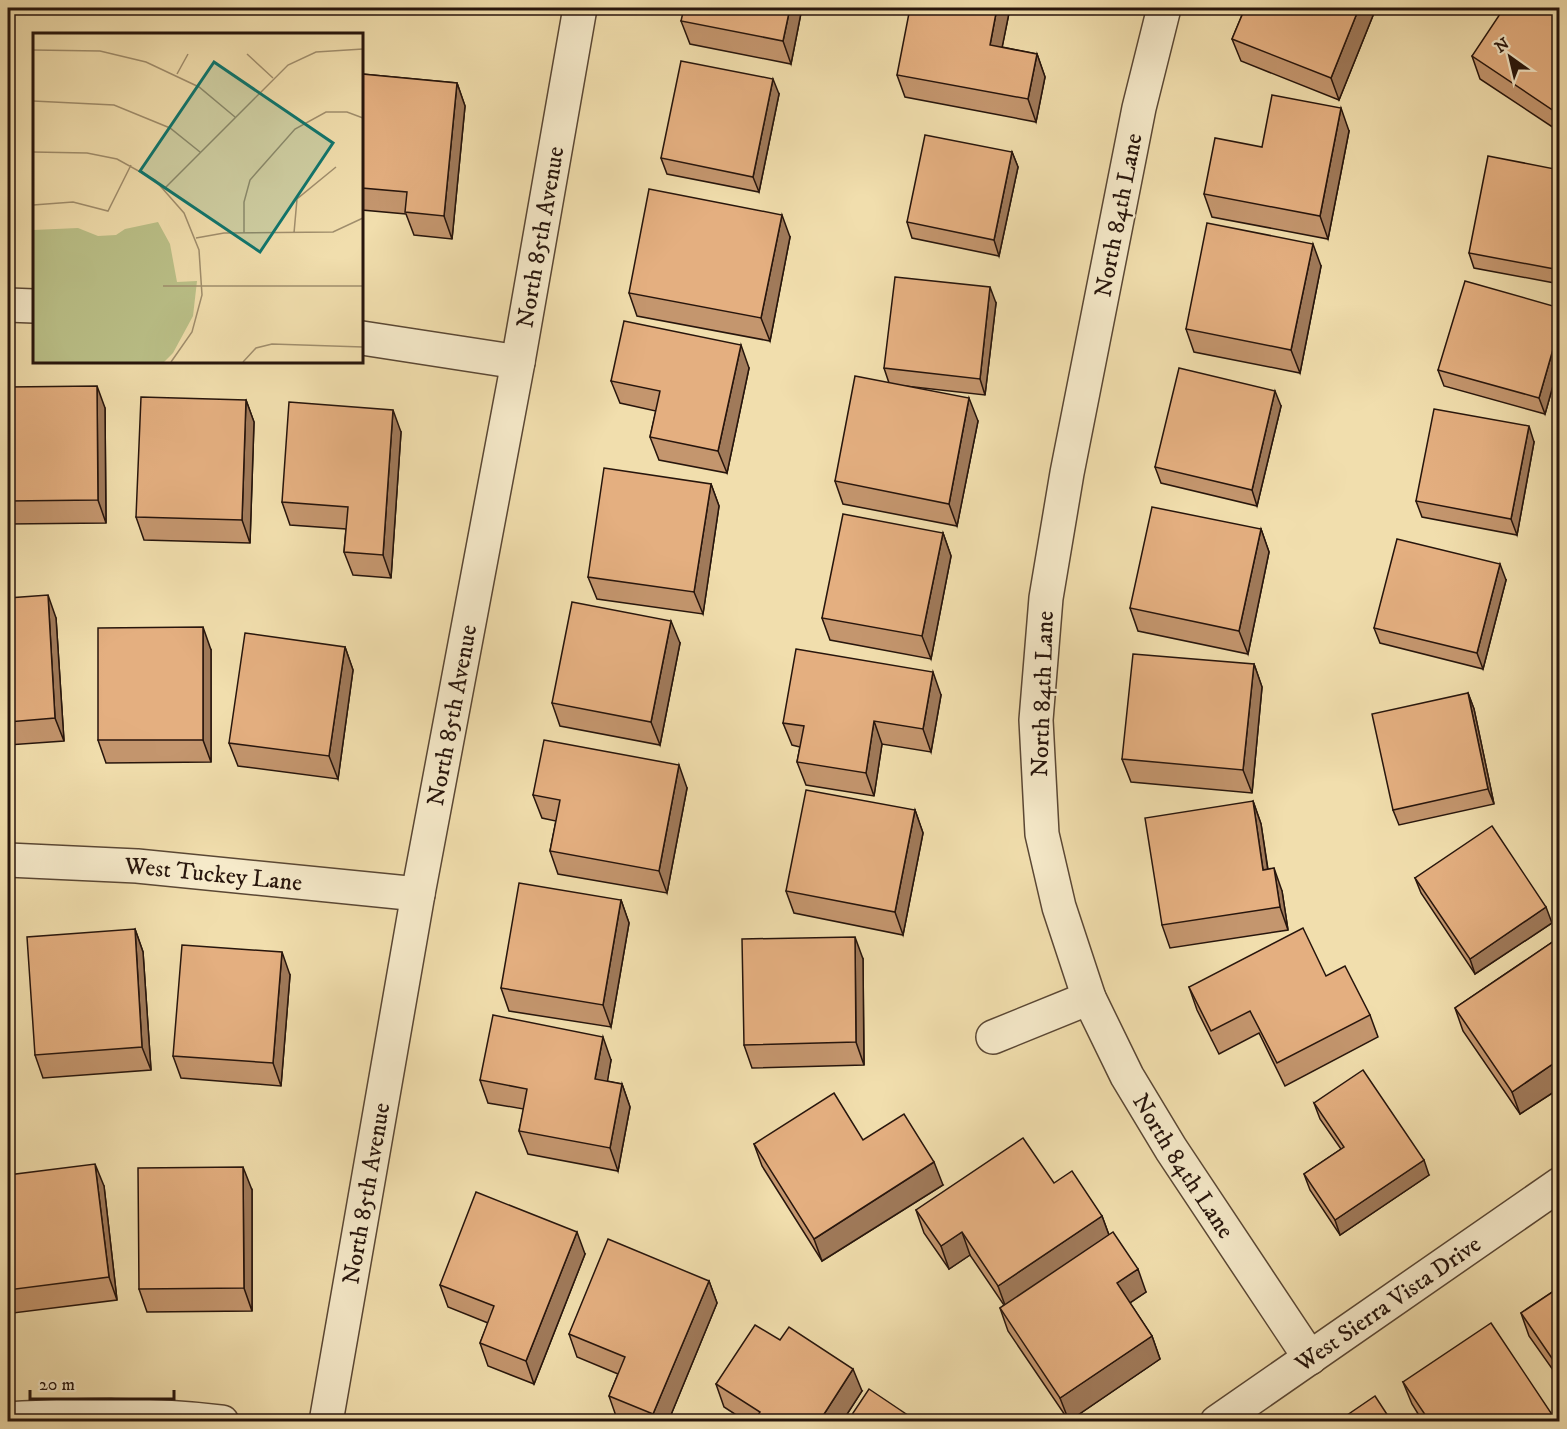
<svg xmlns="http://www.w3.org/2000/svg" width="1567" height="1429" font-family="'IM FELL DW Pica',serif">
	<style>
		.lines { fill: none; stroke-linecap: round; stroke-linejoin: round }
		.minor-casing { stroke: #5a4734; stroke-width: 36 }
		.minor { stroke: #f6eaca; stroke-width: 33 }
		.wall { fill: #c4966e; stroke: #27150c; stroke-width: 1.5 }
		.shaded-wall { fill: #a07a5a; stroke: #27150c; stroke-width: 1.5 }
		.building { fill: #e4af80; stroke: #27150c; stroke-width: 1.5 }
		.labels { text-anchor: middle; stroke-width: 5; stroke-linejoin: round; paint-order: stroke }
		.street-label { font-size: 24px; fill: #27150c; stroke: #f6eaca }
		.inset-road { fill: none; stroke: #a08e6d; stroke-width: 1.5 }
		.view { fill: #0f766e; fill-opacity: 0.15; stroke: #0f766e; stroke-width: 3 }
		.inset-edge { fill: none; stroke: #27150c; stroke-width: 3 }
	</style>
	<rect width="100%" height="100%" fill="#f1dead"/>
	<filter id="stains"><feTurbulence type="fractalNoise" baseFrequency=".00333" numOctaves="4"/><feColorMatrix values="0 0 0 0 .2 0 0 0 0 .09 0 0 0 0 .02 0 0 0 .5 -.17"/></filter>
	<radialGradient id="worn" r=".72"><stop offset=".6" stop-color="#630" stop-opacity="0"/><stop offset="1" stop-color="#630" stop-opacity=".3"/></radialGradient>
	<g class="lines">
		<defs>
			<g id="minor">
				<path id="s1" d="M1164,8L1139,108L1067,473L1046,598L1036,720L1042,834L1059,907L1089,998L1127,1076L1171,1149L1310,1358"/>
				<path d="M8,305L34,306"/>
				<path d="M362,338L518,362"/>
				<path id="s2" d="M8,860L137,866L418,894"/>
				<path d="M993,1037L1089,998"/>
				<path d="M8,1419C79,1415 151,1413 222,1422"/>
				<path id="s3" d="M326,1422L418,894L518,362L580,8"/>
				<path id="s4" d="M1217,1422L1560,1184"/>
			</g>
		</defs>
		<use href="#minor" class="minor-casing"/>
		<use href="#minor" class="minor"/>
	</g>
	<g class="wall">
		<path d="M802,8L791,64L690,44L681,21Z"/>
		<path d="M1245,8H1376L1339,100L1241,61L1232,39Z"/>
		<path d="M1560,8V132L1480,79L1472,56Z"/>
		<path d="M1009,13L1002,47L1037,54L1045,77L1036,122L905,97L897,75Z"/>
		<path d="M362,74L457,83L465,106L452,239L414,235L406,214L362,210Z"/>
		<path d="M779,94L759,192L667,174L661,158Z"/>
		<path d="M1349,131L1328,239L1212,217L1204,194L1262,147Z"/>
		<path d="M1012,152L1018,167L999,256L912,238L907,222Z"/>
		<path d="M1560,170V284L1474,268L1469,253Z"/>
		<path d="M790,237L770,341L637,316L629,293Z"/>
		<path d="M1321,266L1300,373L1194,352L1186,329Z"/>
		<path d="M996,303L985,395L905,386L978,421L957,526L843,504L835,481L889,383L884,368Z"/>
		<path d="M1560,308V361L1545,414L1444,386L1438,370Z"/>
		<path d="M749,368L727,473L659,460L650,437L656,411L620,403L611,381Z"/>
		<path d="M8,387L105,408L106,523L8,524Z"/>
		<path d="M246,400L254,422L250,543L144,540L136,517Z"/>
		<path d="M1281,406L1257,506L1161,483L1155,467Z"/>
		<path d="M401,432L391,578L353,575L344,552L346,529L290,525L282,502Z"/>
		<path d="M1534,442L1517,535L1422,517L1416,501Z"/>
		<path d="M711,484L719,506L703,614L597,599L588,577Z"/>
		<path d="M1261,529L1269,552L1248,654L1138,631L1130,608Z"/>
		<path d="M943,533L951,556L931,659L830,640L822,618Z"/>
		<path d="M1506,580L1483,669L1380,643L1374,628Z"/>
		<path d="M8,598L56,618L64,741L8,745Z"/>
		<path d="M680,643L660,745L560,726L552,703Z"/>
		<path d="M345,647L353,670L338,779L238,766L229,743Z"/>
		<path d="M211,650V762L106,763L98,740Z"/>
		<path d="M1254,664L1262,687L1252,793L1131,782L1122,759Z"/>
		<path d="M1468,693L1474,709L1494,804L1399,825L1393,810Z"/>
		<path d="M941,695L931,752L882,744L874,796L806,785L797,762L800,747L792,745L783,723Z"/>
		<path d="M687,788L667,893L558,874L550,851L556,821L542,818L533,795Z"/>
		<path d="M1253,801L1261,824L1268,869L1282,891L1288,930L1170,948L1162,925Z"/>
		<path d="M915,810L923,833L903,935L794,913L786,891Z"/>
		<path d="M1415,878L1552,923L1475,974L1421,893Z"/>
		<path d="M621,900L629,923L611,1027L509,1011L501,988Z"/>
		<path d="M135,929L143,952L151,1070L43,1078L35,1055Z"/>
		<path d="M1560,937V1088L1520,1114L1463,1031L1455,1008Z"/>
		<path d="M863,959L864,1065L752,1068L744,1045Z"/>
		<path d="M290,975L281,1086L181,1078L173,1056Z"/>
		<path d="M1326,976L1370,1015L1378,1037L1285,1086L1259,1033L1219,1054L1197,1010L1189,987Z"/>
		<path d="M611,1060L607,1081L622,1084L630,1107L618,1171L528,1154L519,1131L524,1109L488,1103L480,1080Z"/>
		<path d="M1314,1103L1429,1175L1340,1235L1310,1190L1304,1174L1341,1149L1320,1119Z"/>
		<path d="M863,1140L943,1185L822,1261L762,1166L754,1144Z"/>
		<path d="M8,1175L104,1186L117,1300L13,1313L8,1299Z"/>
		<path d="M1054,1183L1102,1216L1109,1235L1146,1292L1130,1303L1152,1336L1160,1359L1069,1421L1008,1331L1000,1308L1004,1305L970,1255L949,1269L924,1233L916,1210Z"/>
		<path d="M252,1190V1311L147,1312L139,1289Z"/>
		<path d="M585,1254L534,1384L488,1366L480,1343L488,1323L448,1307L440,1285Z"/>
		<path d="M709,1281L717,1303L668,1422H624L617,1419L609,1396L618,1374L577,1357L569,1334Z"/>
		<path d="M1560,1287V1380L1529,1336L1521,1313Z"/>
		<path d="M1403,1382L1557,1422H1423L1412,1404Z"/>
		<path d="M716,1384L862,1391L842,1422H747L724,1407Z"/>
	</g>
	<g class="shaded-wall">
		<path d="M790,8H802L791,64L783,41Z"/>
		<path d="M997,8H1007L1009,13L998,68L990,45Z"/>
		<path d="M1359,8H1376L1339,100L1331,78Z"/>
		<path d="M1037,54L1045,77L1036,122L1028,99Z"/>
		<path d="M773,79L779,94L759,192L753,177Z"/>
		<path d="M457,83L465,106L452,239L444,216Z"/>
		<path d="M1341,108L1349,131L1328,239L1320,216Z"/>
		<path d="M1012,152L1018,167L999,256L994,240Z"/>
		<path d="M782,215L790,237L770,341L761,318Z"/>
		<path d="M1313,244L1321,266L1300,373L1291,350Z"/>
		<path d="M990,287L996,303L985,395L980,379Z"/>
		<path d="M1560,325V361L1545,414L1539,398Z"/>
		<path d="M741,345L749,368L727,473L718,451Z"/>
		<path d="M97,386L105,408L106,523L98,500Z"/>
		<path d="M1275,391L1281,406L1257,506L1252,490Z"/>
		<path d="M969,398L978,421L957,526L949,504Z"/>
		<path d="M246,400L254,422L250,543L242,520Z"/>
		<path d="M393,410L401,432L391,578L383,555Z"/>
		<path d="M1529,426L1534,442L1517,535L1511,519Z"/>
		<path d="M711,484L719,506L703,614L694,592Z"/>
		<path d="M1261,529L1269,552L1248,654L1239,631Z"/>
		<path d="M943,533L951,556L931,659L922,636Z"/>
		<path d="M1500,564L1506,580L1483,669L1477,653Z"/>
		<path d="M48,595L56,618L64,741L55,718Z"/>
		<path d="M671,621L680,643L660,745L651,722Z"/>
		<path d="M203,627L211,650V762L203,740Z"/>
		<path d="M345,647L353,670L338,779L329,756Z"/>
		<path d="M1254,664L1262,687L1252,793L1243,770Z"/>
		<path d="M933,672L941,695L931,752L923,729Z"/>
		<path d="M1468,693L1474,709L1494,804L1488,789Z"/>
		<path d="M874,721L882,744L874,796L866,773Z"/>
		<path d="M679,765L687,788L667,893L659,871Z"/>
		<path d="M1253,801L1261,824L1271,892L1263,870Z"/>
		<path d="M915,810L923,833L903,935L895,912Z"/>
		<path d="M1274,868L1282,891L1288,930L1280,907Z"/>
		<path d="M621,900L629,923L611,1027L603,1005Z"/>
		<path d="M1546,907L1552,923L1475,974L1470,959Z"/>
		<path d="M135,929L143,952L151,1070L142,1047Z"/>
		<path d="M855,937L863,959L864,1065L856,1042Z"/>
		<path d="M282,952L290,975L281,1086L273,1063Z"/>
		<path d="M603,1037L611,1060L604,1102L595,1079Z"/>
		<path d="M1560,1059V1088L1520,1114L1512,1092Z"/>
		<path d="M622,1084L630,1107L618,1171L610,1148Z"/>
		<path d="M1424,1160L1429,1175L1340,1235L1335,1220Z"/>
		<path d="M934,1162L943,1185L822,1261L814,1239Z"/>
		<path d="M95,1164L104,1186L117,1300L109,1277Z"/>
		<path d="M243,1167L252,1190V1311L244,1288Z"/>
		<path d="M1102,1216L1110,1238L1006,1308L998,1286Z"/>
		<path d="M577,1232L585,1254L534,1384L526,1361Z"/>
		<path d="M962,1232L970,1255L949,1269L941,1246Z"/>
		<path d="M1138,1269L1146,1292L1125,1306L1117,1283Z"/>
		<path d="M709,1281L717,1303L668,1422H656L653,1414Z"/>
		<path d="M1152,1336L1160,1359L1069,1421L1060,1398Z"/>
		<path d="M853,1369L862,1391L842,1422H819Z"/>
	</g>
	<g class="building">
		<path d="M684,8H790L783,41L681,21Z"/>
		<path d="M910,8H997L990,45L1037,54L1028,99L897,75Z"/>
		<path d="M1245,8H1359L1331,78L1232,39Z"/>
		<path d="M1504,8H1560V115L1472,56Z"/>
		<path d="M681,61L773,79L753,177L661,158Z"/>
		<path d="M362,74L457,83L444,216L405,212L407,192L362,188Z"/>
		<path d="M1272,95L1341,108L1320,216L1204,194L1215,138L1262,147Z"/>
		<path d="M925,135L1012,152L994,240L907,222Z"/>
		<path d="M1488,156L1560,170V270L1469,253Z"/>
		<path d="M649,189L782,215L761,318L629,293Z"/>
		<path d="M1207,223L1313,244L1291,350L1186,329Z"/>
		<path d="M895,277L990,287L980,379L884,368Z"/>
		<path d="M1465,281L1560,308V325L1539,398L1438,370Z"/>
		<path d="M624,321L741,345L718,451L650,437L660,391L611,381Z"/>
		<path d="M1179,368L1275,391L1252,490L1155,467Z"/>
		<path d="M855,376L969,398L949,504L835,481Z"/>
		<path d="M97,386L98,500L8,501V387Z"/>
		<path d="M141,397L246,400L242,520L136,517Z"/>
		<path d="M289,402L393,410L383,555L344,552L348,507L282,502Z"/>
		<path d="M1434,409L1529,426L1511,519L1416,501Z"/>
		<path d="M604,468L711,484L694,592L588,577Z"/>
		<path d="M1152,507L1261,529L1239,631L1130,608Z"/>
		<path d="M843,514L943,533L922,636L822,618Z"/>
		<path d="M1397,539L1500,564L1477,653L1374,628Z"/>
		<path d="M48,595L55,718L8,722V598Z"/>
		<path d="M572,602L671,621L651,722L552,703Z"/>
		<path d="M203,627V740H98V628Z"/>
		<path d="M245,633L345,647L329,756L229,743Z"/>
		<path d="M796,649L933,672L923,729L874,721L866,773L797,762L804,726L783,723Z"/>
		<path d="M1133,654L1254,664L1243,770L1122,759Z"/>
		<path d="M1468,693L1488,789L1393,810L1372,714Z"/>
		<path d="M544,740L679,765L659,871L550,851L560,800L533,795Z"/>
		<path d="M806,790L915,810L895,912L786,891Z"/>
		<path d="M1253,801L1263,870L1274,868L1280,907L1162,925L1145,818Z"/>
		<path d="M1492,826L1546,907L1470,959L1415,878Z"/>
		<path d="M519,883L621,900L603,1005L501,988Z"/>
		<path d="M1303,928L1326,976L1345,966L1370,1015L1277,1063L1250,1011L1211,1031L1189,987Z"/>
		<path d="M135,929L142,1047L35,1055L27,937Z"/>
		<path d="M855,937L856,1042L744,1045L742,939Z"/>
		<path d="M1560,937V1059L1512,1092L1455,1008Z"/>
		<path d="M182,945L282,952L273,1063L173,1056Z"/>
		<path d="M493,1015L603,1037L595,1079L622,1084L610,1148L519,1131L527,1089L480,1080Z"/>
		<path d="M1363,1070L1424,1160L1335,1220L1304,1174L1344,1147L1314,1103Z"/>
		<path d="M834,1093L863,1140L904,1114L934,1162L814,1239L754,1144Z"/>
		<path d="M1023,1138L1054,1183L1072,1171L1102,1216L998,1286L962,1232L941,1246L916,1210Z"/>
		<path d="M95,1164L109,1277L8,1290V1175Z"/>
		<path d="M243,1167L244,1288L139,1289L138,1168Z"/>
		<path d="M476,1192L577,1232L526,1361L480,1343L494,1306L440,1285Z"/>
		<path d="M1113,1232L1138,1269L1117,1283L1152,1336L1060,1398L1000,1308Z"/>
		<path d="M608,1239L709,1281L653,1414L609,1396L625,1357L569,1334Z"/>
		<path d="M1560,1287V1370L1521,1313Z"/>
		<path d="M1491,1323L1557,1422H1430L1403,1382Z"/>
		<path d="M755,1325L780,1340L789,1327L853,1369L819,1422H754L760,1412L716,1384Z"/>
		<path d="M869,1389L918,1422H847Z"/>
		<path d="M1375,1396L1392,1422H1337Z"/>
	</g>
	<g class="labels">
		<g class="street-label">
			<text transform="translate(1118 215) rotate(-79)" y="8">North 84th Lane</text>
			<text dy="8" stroke="none"><textPath href="#s3" startOffset="1204">North 85th Avenue</textPath></text>
			<text transform="translate(1042 694) rotate(-88)" y="8">North 84th Lane</text>
			<text dy="8" stroke="none"><textPath href="#s3" startOffset="718">North 85th Avenue</textPath></text>
			<text dy="8" stroke="none"><textPath href="#s2" startOffset="206">West Tuckey Lane</textPath></text>
			<text dy="8" stroke="none"><textPath href="#s1" startOffset="1202">North 84th Lane</textPath></text>
			<text dy="8" stroke="none"><textPath href="#s3" startOffset="232">North 85th Avenue</textPath></text>
			<text dy="8" stroke="none"><textPath href="#s4" startOffset="208">West Sierra Vista Drive</textPath></text>
		</g>
	</g>
	<g transform="translate(33 33)">
		<rect width="330" height="330" fill="#f1dead"/>
		<path d="M125,189L137,211L144,249L164,248L160,283L140,320L131,329H0V197L45,195L65,203L83,202L92,196Z" fill="#bbc189"/>
		<path class="inset-road" d="M0,17L67,18L113,29L166,54L202,84M214,21L240,45M144,41L155,21M0,68L81,72L137,95L167,119M0,119L54,120L84,126L122,147L151,180L166,217L169,262L159,299L138,329M132,155L255,32L283,19L330,16M0,172L40,169L75,178L98,132M211,200V169L217,147L262,96L293,79H314L330,85M261,200L264,166L303,134M163,205L191,200L300,199L330,185M130,253H330M210,329L223,315L239,311L330,314"/>
		<path class="view" d="M181,29L300,110L227,219L107,138Z"/>
		<rect width="330" height="330" class="inset-edge"/>
	</g>
	<rect width="1567" height="1429" fill="none" stroke="#f1dead" stroke-width="30"/>
	<rect x="9" y="9" width="1549" height="1411" fill="none" stroke="#27150c" stroke-width="3"/>
	<rect x="15" y="15" width="1537" height="1399" fill="none" stroke="#27150c" stroke-width="1.5"/>
	<g transform="translate(1510 57) rotate(326)" stroke="#f6eaca" stroke-width="4.5" paint-order="stroke">
	<path d="M0-4.5L10 22L0 15L-10 22Z" fill="#27150c"/>
	<text y="-9" font-size="16" font-weight="bold" text-anchor="middle" fill="#27150c">N</text>
	</g>
	<path d="M30 1390v9h144v-9" fill="none" stroke="#27150c" stroke-width="3"/>
	<text x="39" y="1390" font-size="18" fill="#27150c" stroke="#f6eaca" stroke-width="4.5" paint-order="stroke">20 m</text>
	<rect width="100%" height="100%" filter="url(#stains)"/>
	<rect width="100%" height="100%" fill="url(#worn)"/>
</svg>
